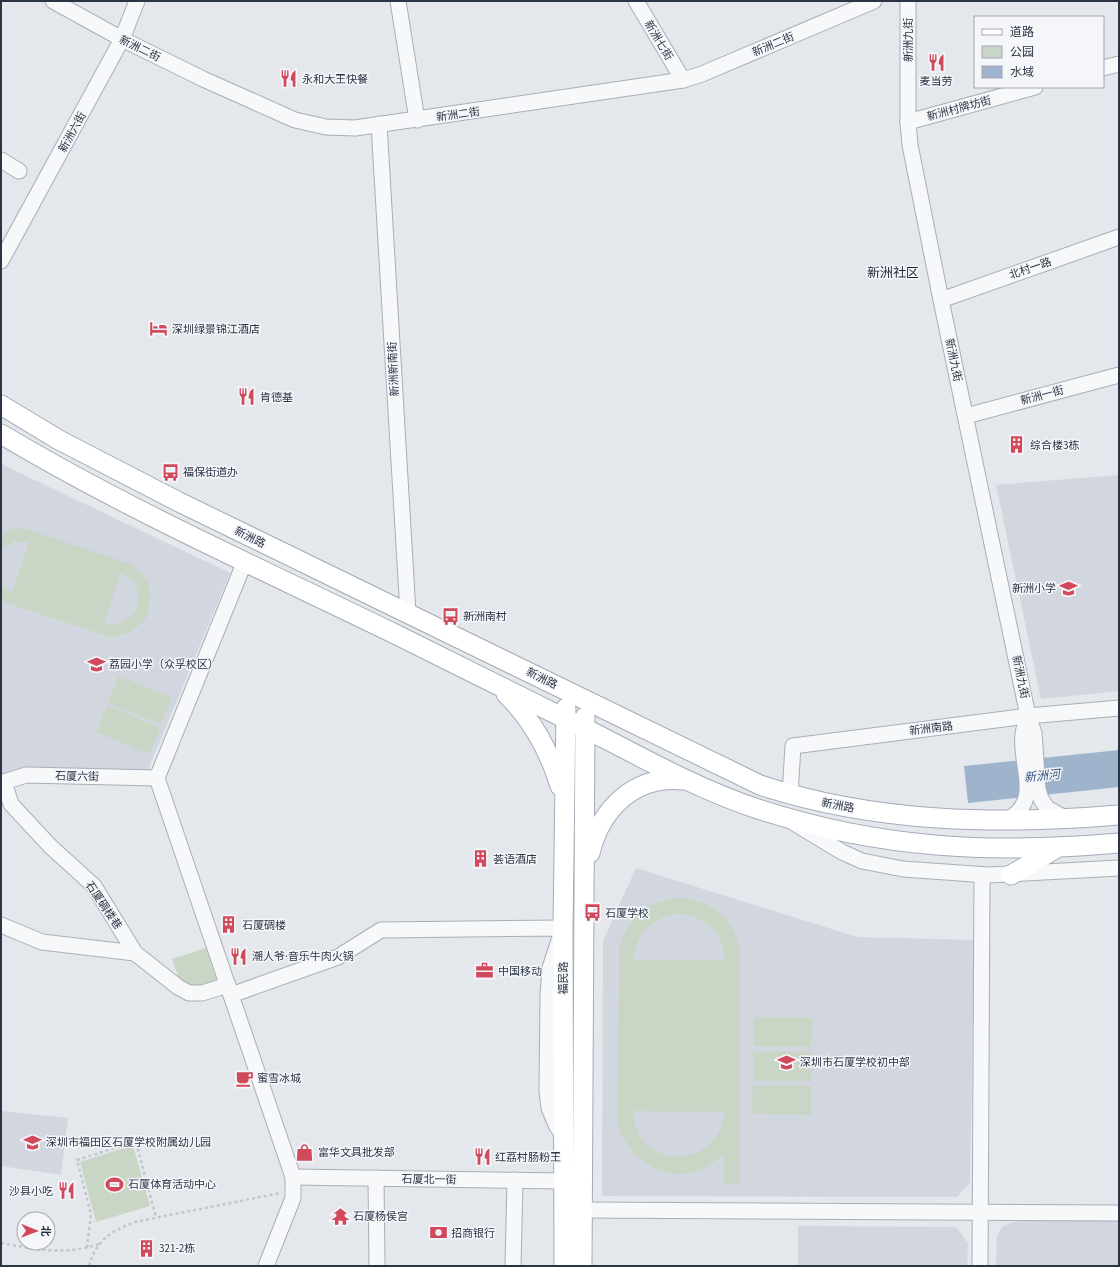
<svg xmlns="http://www.w3.org/2000/svg" width="1120" height="1267" font-family="'Source Sans 3','Noto Sans SC',sans-serif">
	<style>
		.built { fill: #d2d6de }
		.green { fill: #c9d6c5; fill-rule: evenodd }
		.water { fill: #9fb4cc }
		.lines { fill: none; stroke-linecap: round; stroke-linejoin: round }
		.minor-casing { stroke: #a9aeb7; stroke-width: 17 }
		.major-casing { stroke: #a3abb8; stroke-width: 21 }
		.path { stroke: #c2c5cb; stroke-width: 2.5; stroke-dasharray: 3 3; stroke-linecap: butt }
		.minor { stroke: #f7f8fa; stroke-width: 15 }
		.major { stroke: #fff; stroke-width: 19 }
		.labels { text-anchor: middle; stroke-width: 3; stroke-linejoin: round; paint-order: stroke }
		.street-label { font-size: 11px; fill: #2b3445; stroke: #f4f6f9 }
		.poi-label { font-size: 11px; fill: #2b3445; stroke: #f4f6f9; text-anchor: start }
		.water-label { font-size: 12px; font-style: italic; fill: #34527a; stroke: #f4f6f9 }
		.quarter-label { font-size: 13px; fill: #1d2536; stroke: #f4f6f9 }
	</style>
	<rect width="100%" height="100%" fill="#e4e7ec"/>
	<g class="built">
		<path d="M1,464L230,573L148,770L1,773Z"/>
		<path d="M1119,475V691L1041,699L996,485Z"/>
		<path d="M636,868L857,937L974,940L970,1183L957,1197L602,1196L603,941Z"/>
		<path d="M1,1111L68,1118L61,1175L1,1166Z"/>
		<path d="M1119,1220V1266H996L997,1236L1002,1227L1010,1223L1020,1221Z"/>
		<path d="M798,1226L956,1227L968,1243L967,1266H798Z"/>
	</g>
	<g class="green">
		<path d="M23,528L133,565L147,580L150,590L149,610L145,620L129,633L110,637L1,601V586L12,593L29,542L15,541L1,549V534L12,529ZM120,573C153,584 139,631 104,624Z"/>
		<path d="M119,676L172,698L161,724L108,703Z"/>
		<path d="M107,705L160,728L149,754L96,732Z"/>
		<path d="M674,898C709,898 730,914 740,947V1185L724,1184V1153C686,1192 633,1172 618,1124L619,947C628,919 645,904 674,898ZM675,914C703,914 724,932 725,960H634C635,935 651,919 675,914ZM633,1111L724,1112H725C718,1173 633,1170 633,1111Z"/>
		<path d="M206,948L218,984L198,990L180,982L172,959Z"/>
		<path d="M753,1017L812,1018L811,1047L753,1046Z"/>
		<path d="M753,1051L812,1052L811,1081L753,1080Z"/>
		<path d="M753,1085L811,1086V1115L752,1114Z"/>
		<path d="M133,1145L150,1206L96,1222L80,1162Z"/>
	</g>
	<path class="water" d="M1119,750V787L968,803L964,766Z"/>
	<g class="lines">
		<defs>
			<g id="minor">
				<path d="M53,1L122,39L203,79L295,120L326,127L355,128L683,80L702,74L874,1"/>
				<path d="M398,1L417,120"/>
				<path d="M636,1L683,80"/>
				<path d="M908,1V122L910,145L941,300L1028,716L1034,733L1038,789L1041,799L1047,808L1067,819"/>
				<path d="M1103,68L1119,64"/>
				<path d="M908,122L1035,87"/>
				<path d="M379,124L408,613"/>
				<path d="M1,160L19,171"/>
				<path d="M1,261L122,39L137,1"/>
				<path d="M941,300L1119,237"/>
				<path d="M966,416L1119,375"/>
				<path d="M245,561L157,778L293,1177V1198L266,1266"/>
				<path d="M1,781L4,782L11,804L50,846L94,886L135,953L178,987L189,993H202L228,985"/>
				<path d="M1,788L4,782L26,775L157,778"/>
				<path d="M790,795L793,746L1028,716L1119,708"/>
				<path d="M1005,821C1044,802 1019,766 1023,734C1024,728 1026,721 1028,716"/>
				<path d="M794,823L842,852L862,861L903,869L988,875L1119,868"/>
				<path d="M1,925L42,942L135,953"/>
				<path d="M231,995L338,957L381,930L563,928L550,968L548,995L547,1091L549,1108L556,1125L564,1137"/>
				<path d="M293,1177L564,1181"/>
				<path d="M376,1178L377,1266"/>
				<path d="M582,1210L1119,1213"/>
				<path d="M513,1266L515,1180"/>
				<path d="M980,1266L982,875"/>
			</g>
			<g id="major">
				<path d="M1,405L59,440L179,502L760,785C875,823 1000,825 1119,815"/>
				<path d="M1,434C128,510 264,570 397,635C464,668 531,701 598,735C650,762 703,791 758,809C880,849 992,854 1119,843"/>
				<path d="M506,694C533,720 549,750 560,786"/>
				<path d="M590,853C601,808 635,775 683,780"/>
				<path d="M1011,875L1055,849"/>
				<path d="M564,1266L563,928L566,708"/>
				<path d="M582,1266L585,717"/>
			</g>
		</defs>
		<use href="#minor" class="minor-casing"/>
		<use href="#major" class="major-casing"/>
		<g class="path">
			<path d="M1,1243C35,1249 64,1256 99,1244"/>
			<path d="M87,1248L91,1214L77,1160L127,1144H135L137,1146L156,1217"/>
			<path d="M89,1266C97,1239 110,1232 135,1222L280,1193"/>
		</g>
		<use href="#minor" class="minor"/>
		<use href="#major" class="major"/>
	</g>
	<defs>
		<symbol id="restaurant-bare" viewBox="-9 -9 18 18"><path d="M-5-6h1v4h1v-4h1v4h1v-4h1v5L-1.5 .5V6h-2V.5L-5-1ZM5-6V6H3V1.5H1.5Q1.5-4 5-6Z" fill="#d1495b" stroke="#f4f6f9" stroke-width="2.5" paint-order="stroke"/></symbol>
		<symbol id="hotel-bare" viewBox="-9 -9 18 18"><path d="M-6-4.5h1.5V1H6V5H4.5V3h-9V5H-6ZM-4 0a1.8 1.8 0 1 1 3.6 0ZM.5 0V-2.5h3Q6-2.5 6 0Z" fill="#d1495b" stroke="#f4f6f9" stroke-width="2.5" paint-order="stroke"/></symbol>
		<symbol id="building-bare" viewBox="-9 -9 18 18"><path d="M-4-6H4V6H1V3H-1V6H-4ZM-2.5-4.3h1.7v1.8h-1.7ZM.8-4.3h1.7v1.8H.8ZM-2.5-1h1.7V.8h-1.7ZM.8-1h1.7V.8H.8Z" fill="#d1495b" stroke="#f4f6f9" stroke-width="2.5" paint-order="stroke"/></symbol>
		<symbol id="bus-bare" viewBox="-9 -9 18 18"><path d="M-5-6H5V4H4V6H2V4H-2V6H-4V4H-5ZM-3.5-4V0h7V-4ZM-3.5 1.2v1.5H-2V1.2ZM2 1.2v1.5H3.5V1.2Z" fill="#d1495b" stroke="#f4f6f9" stroke-width="2.5" paint-order="stroke"/></symbol>
		<symbol id="school-bare" viewBox="-9 -9 18 18"><path d="M0-5L7-2L0 1L-7-2ZM-4 1L0 2.5L4 1V4Q0 6-4 4Z" fill="#d1495b" stroke="#f4f6f9" stroke-width="2.5" paint-order="stroke"/></symbol>
		<symbol id="office-bare" viewBox="-9 -9 18 18"><path d="M-6-3h4V-5.5h4V-3h4V5H-6ZM-1-4.5V-3h2v-1.5ZM-6 0V1H6V0Z" fill="#d1495b" stroke="#f4f6f9" stroke-width="2.5" paint-order="stroke"/></symbol>
		<symbol id="cafe-bare" viewBox="-9 -9 18 18"><path d="M-5.5-4.5H6V0H3Q3 3.5 0 3.5H-2.5Q-5.5 3.5-5.5 0ZM3-3.2v2h1.7v-2ZM-6 4.5H4V6H-6Z" fill="#d1495b" stroke="#f4f6f9" stroke-width="2.5" paint-order="stroke"/></symbol>
		<symbol id="shop-bare" viewBox="-9 -9 18 18"><path d="M-5-2.5h2.3a2.7 3.5 0 0 1 5.4 0H5L5.5 6h-11ZM-1.5-2.5h3a1.5 2.3 0 0 0-3 0Z" fill="#d1495b" stroke="#f4f6f9" stroke-width="2.5" paint-order="stroke"/></symbol>
		<symbol id="stadium-bare" viewBox="-9 -9 18 18"><path d="M0-5a6.5 5 0 1 0 0 10a6.5 5 0 1 0 0-10ZM-3.5-1.8h7v3.6h-7Z" fill="#d1495b" stroke="#f4f6f9" stroke-width="2.5" paint-order="stroke"/></symbol>
		<symbol id="temple-bare" viewBox="-9 -9 18 18"><path d="M0-6L5-2H3V0L6.5 2.5H4V6H1.5V3h-3V6H-4V2.5H-6.5L-3 0V-2H-5Z" fill="#d1495b" stroke="#f4f6f9" stroke-width="2.5" paint-order="stroke"/></symbol>
		<symbol id="bank-bare" viewBox="-9 -9 18 18"><path d="M-6-4H6V4H-6ZM0-2.3a2.3 2.3 0 1 0 0 4.6a2.3 2.3 0 1 0 0-4.6Z" fill="#d1495b" stroke="#f4f6f9" stroke-width="2.5" paint-order="stroke"/></symbol>
	</defs>
	<g fill-rule="evenodd">
		<use href="#restaurant-bare" x="924" y="50" width="25" height="25"/>
		<use href="#restaurant-bare" x="276" y="66" width="25" height="25"/>
		<use href="#hotel-bare" x="146" y="316" width="25" height="25"/>
		<use href="#restaurant-bare" x="234" y="384" width="25" height="25"/>
		<use href="#building-bare" x="1004" y="432" width="25" height="25"/>
		<use href="#bus-bare" x="158" y="460" width="25" height="25"/>
		<use href="#school-bare" x="1056" y="576" width="25" height="25"/>
		<use href="#bus-bare" x="438" y="604" width="25" height="25"/>
		<use href="#school-bare" x="84" y="652" width="25" height="25"/>
		<use href="#building-bare" x="468" y="846" width="25" height="25"/>
		<use href="#bus-bare" x="580" y="900" width="25" height="25"/>
		<use href="#building-bare" x="216" y="912" width="25" height="25"/>
		<use href="#restaurant-bare" x="226" y="944" width="25" height="25"/>
		<use href="#office-bare" x="472" y="958" width="25" height="25"/>
		<use href="#school-bare" x="774" y="1050" width="25" height="25"/>
		<use href="#cafe-bare" x="232" y="1066" width="25" height="25"/>
		<use href="#school-bare" x="20" y="1130" width="25" height="25"/>
		<use href="#shop-bare" x="292" y="1140" width="25" height="25"/>
		<use href="#restaurant-bare" x="470" y="1144" width="25" height="25"/>
		<use href="#stadium-bare" x="102" y="1172" width="25" height="25"/>
		<use href="#restaurant-bare" x="54" y="1178" width="25" height="25"/>
		<use href="#temple-bare" x="328" y="1204" width="25" height="25"/>
		<use href="#bank-bare" x="426" y="1220" width="25" height="25"/>
		<use href="#building-bare" x="134" y="1236" width="25" height="25"/>
	</g>
	<g class="labels">
		<g class="street-label">
			<text transform="translate(659 40) rotate(59)" y="4">新洲七街</text>
			<text transform="translate(908 40) rotate(-90)" y="4">新洲九街</text>
			<text transform="translate(773 44) rotate(-23)" y="4">新洲二街</text>
			<text transform="translate(140 48) rotate(26)" y="4">新洲二街</text>
			<text transform="translate(959 108) rotate(-15)" y="4">新洲村牌坊街</text>
			<text transform="translate(458 114) rotate(-8)" y="4">新洲二街</text>
			<text transform="translate(72 132) rotate(-61)" y="4">新洲六街</text>
			<text transform="translate(1030 268) rotate(-19)" y="4">北村一路</text>
			<text transform="translate(954 360) rotate(78)" y="4">新洲九街</text>
			<text transform="translate(393 369) rotate(-93)" y="4">新洲新南街</text>
			<text transform="translate(1042 395) rotate(-15)" y="4">新洲一街</text>
			<text transform="translate(250 537) rotate(26)" y="4">新洲路</text>
			<text transform="translate(1021 677) rotate(78)" y="4">新洲九街</text>
			<text transform="translate(542 678) rotate(26)" y="4">新洲路</text>
			<text transform="translate(931 728) rotate(-7)" y="4">新洲南路</text>
			<text transform="translate(77 776) rotate(1)" y="4">石厦六街</text>
			<text transform="translate(838 805) rotate(10)" y="4">新洲路</text>
			<text transform="translate(104 905) rotate(56)" y="4">石厦碉楼巷</text>
			<text transform="translate(563 978) rotate(-90)" y="4">福民路</text>
			<text transform="translate(429 1179) rotate(1)" y="4">石厦北一街</text>
		</g>
		<g class="poi-label">
			<text x="302" y="83">永和大王快餐</text>
			<text x="936" y="85" text-anchor="middle">麦当劳</text>
			<text x="172" y="333">深圳绿景锦江酒店</text>
			<text x="260" y="401">肯德基</text>
			<text x="1030" y="449">综合楼3栋</text>
			<text x="183" y="476">福保街道办</text>
			<text x="1056" y="592" text-anchor="end">新洲小学</text>
			<text x="463" y="620">新洲南村</text>
			<text x="109" y="668">荔园小学（众孚校区）</text>
			<text x="493" y="863">荟语酒店</text>
			<text x="605" y="917">石厦学校</text>
			<text x="242" y="929">石厦碉楼</text>
			<text x="252" y="960">潮人爷·音乐牛肉火锅</text>
			<text x="498" y="975">中国移动</text>
			<text x="800" y="1066">深圳市石厦学校初中部</text>
			<text x="257" y="1082">蜜雪冰城</text>
			<text x="46" y="1146">深圳市福田区石厦学校附属幼儿园</text>
			<text x="318" y="1156">富华文具批发部</text>
			<text x="495" y="1161">红荔村肠粉王</text>
			<text x="128" y="1188">石厦体育活动中心</text>
			<text x="53" y="1195" text-anchor="end">沙县小吃</text>
			<text x="353" y="1220">石厦杨侯宫</text>
			<text x="451" y="1237">招商银行</text>
			<text x="159" y="1252">321-2栋</text>
		</g>
		<g class="water-label">
			<text transform="translate(1042 776) rotate(-6)" y="4">新洲河</text>
		</g>
		<g class="quarter-label">
			<text x="893" y="277">新洲社区</text>
		</g>
	</g>
	<rect width="1120" height="1267" fill="none" stroke="#2b3445" stroke-width="4"/>
	<rect x="974" y="16" width="130" height="72" fill="#f4f6f9" stroke="#a4a8b1"/>
	<rect x="982" y="29" width="20" height="6" fill="#ffffff" stroke="#a4a8b1"/>
	<text x="1010" y="36" font-size="12" fill="#2b3445">道路</text>
	<rect x="982" y="46" width="20" height="12" fill="#c9d6c5" stroke="#a4a8b1"/>
	<text x="1010" y="56" font-size="12" fill="#2b3445">公园</text>
	<rect x="982" y="66" width="20" height="12" fill="#9fb4cc" stroke="#a4a8b1"/>
	<text x="1010" y="76" font-size="12" fill="#2b3445">水域</text>
	<g transform="translate(36 1231) rotate(91)"><circle r="19" fill="#f4f6f9" stroke="#a4a8b1"/>
	<path d="M0-3L7 15L0 10L-7 15Z" fill="#d1495b"/>
	<text y="-6" font-size="11" font-weight="bold" text-anchor="middle" fill="#2b3445">北</text>
	</g>
</svg>
